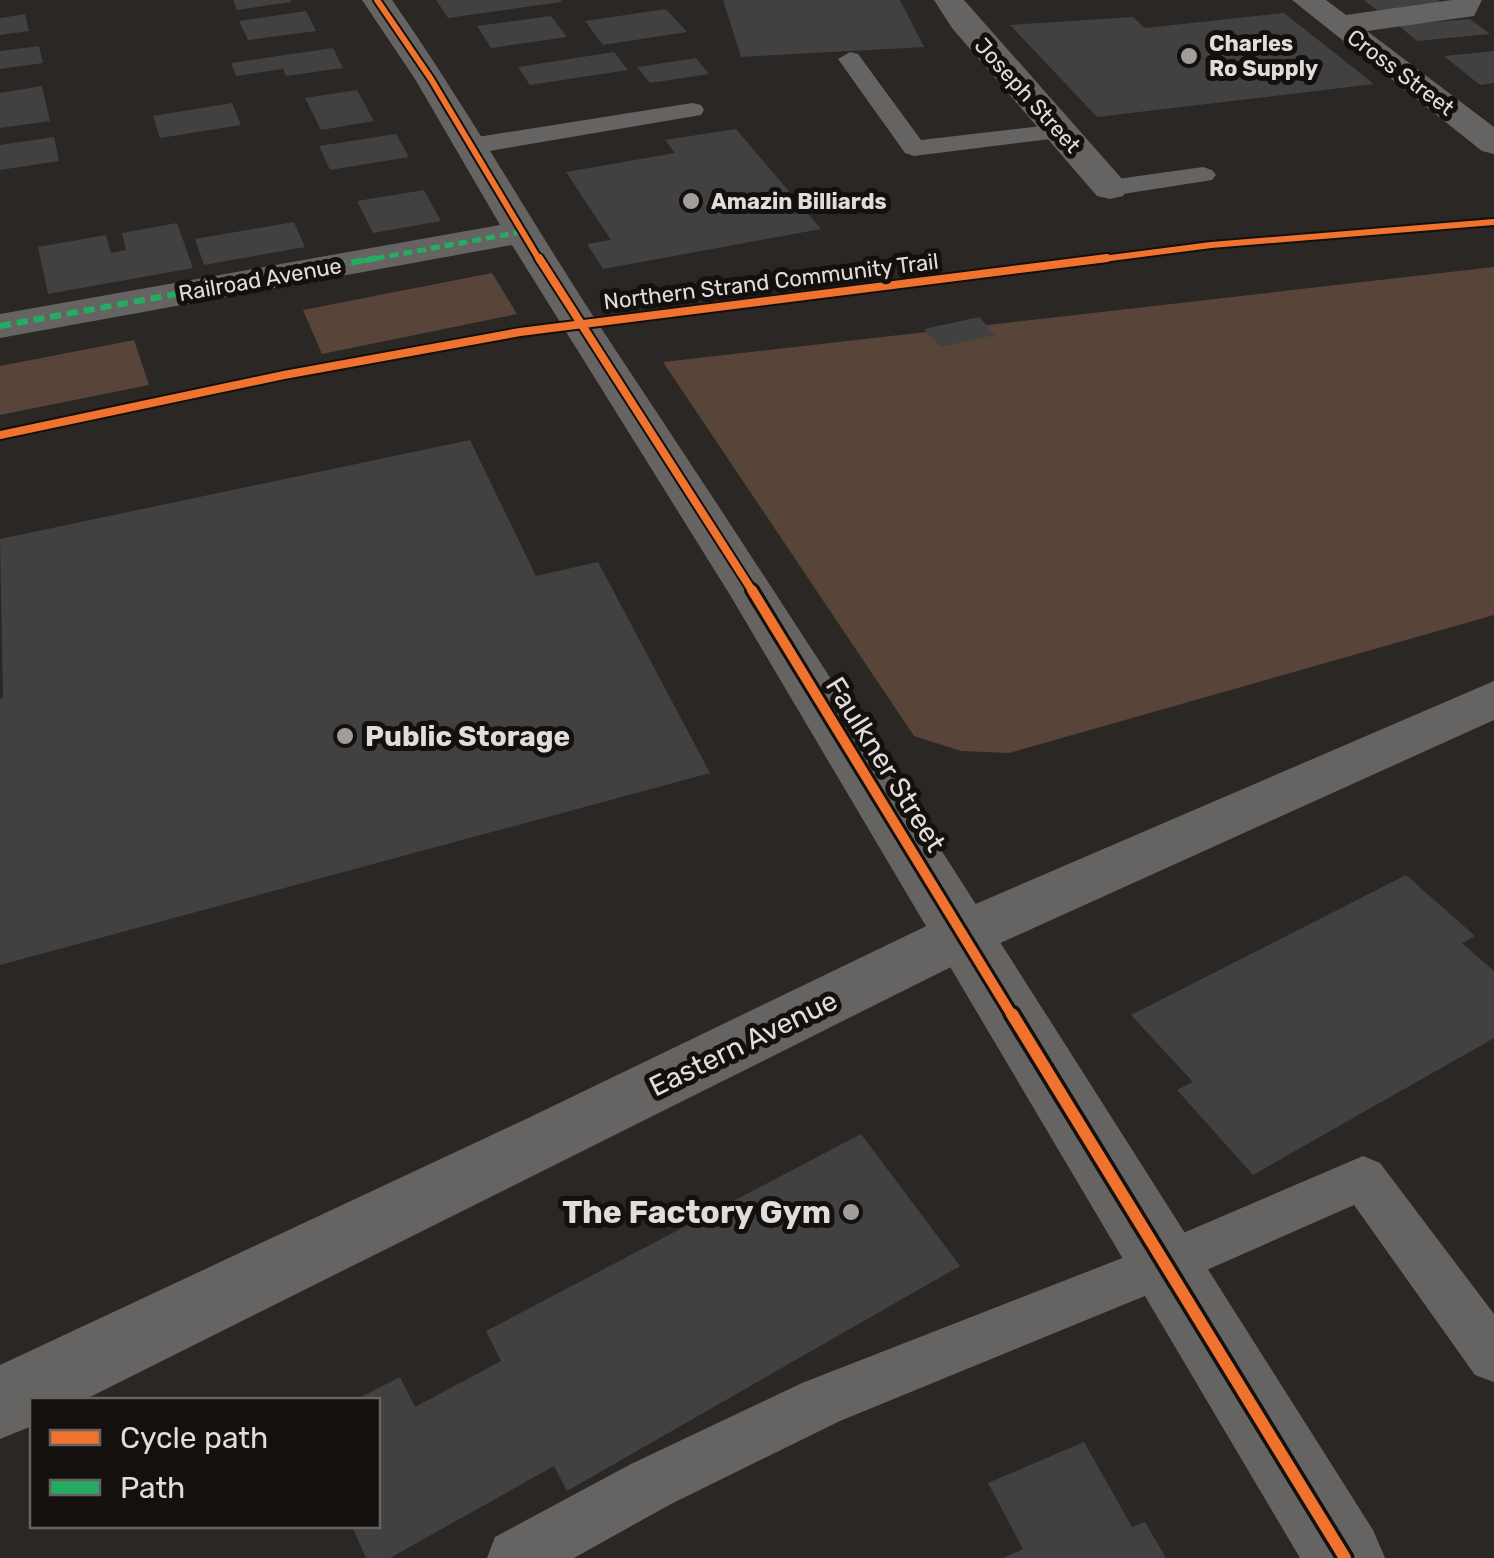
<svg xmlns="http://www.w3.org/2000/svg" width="1494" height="1558" font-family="Rubik,sans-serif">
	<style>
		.green { fill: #594439 }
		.building { fill: #424141 }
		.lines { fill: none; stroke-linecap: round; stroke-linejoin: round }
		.lane { fill: #666463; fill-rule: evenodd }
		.street { fill: #666463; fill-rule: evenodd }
		.primary { fill: #666463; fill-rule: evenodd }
		.quiet-far1 { stroke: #26ab63; stroke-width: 5; stroke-dasharray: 9 5; stroke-linecap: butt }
		.quiet { stroke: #26ab63; stroke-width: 6; stroke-dasharray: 11 6; stroke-linecap: butt }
		.cycleway-far3-casing { stroke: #13100e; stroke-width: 10 }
		.cycleway-far2-casing { stroke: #13100e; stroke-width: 12 }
		.cycleway-far1-casing { stroke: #13100e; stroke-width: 16 }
		.cycleway-casing { stroke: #13100e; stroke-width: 19 }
		.cycleway-far3 { stroke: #ef722f; stroke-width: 6 }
		.cycleway-far2 { stroke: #ef722f; stroke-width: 8 }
		.cycleway-far1 { stroke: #ef722f; stroke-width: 10 }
		.cycleway { stroke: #ef722f; stroke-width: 12 }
		.poi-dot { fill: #a29d9b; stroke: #13100e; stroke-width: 4 }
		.labels { text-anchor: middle; stroke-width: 10; stroke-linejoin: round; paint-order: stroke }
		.far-poi-label { font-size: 22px; font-weight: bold; fill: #e2dcda; stroke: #13100e; text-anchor: start }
		.far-street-label { font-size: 22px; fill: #e2dcda; stroke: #13100e }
		.poi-label { font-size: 28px; font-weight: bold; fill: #e2dcda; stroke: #13100e; text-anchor: start }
		.street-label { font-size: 28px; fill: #e2dcda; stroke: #13100e }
		.near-poi-label { font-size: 32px; font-weight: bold; fill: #e2dcda; stroke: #13100e; text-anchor: end }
	</style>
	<rect width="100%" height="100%" fill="#2a2725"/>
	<g class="green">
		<path d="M1494,267V615L1009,753L961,751L914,736L663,362Z"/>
		<path d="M492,273L517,314L322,354L303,310Z"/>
		<path d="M134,340L149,385L0,415V366Z"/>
	</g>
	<g class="building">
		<path d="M233,0H291V2L237,10Z"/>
		<path d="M436,0H561V2L448,18Z"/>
		<path d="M723,0H900L924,47L741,57Z"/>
		<path d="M1364,0H1438L1443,4L1378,11Z"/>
		<path d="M666,9L687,32L603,45L585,21Z"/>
		<path d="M306,11L316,31L248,40L239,21Z"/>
		<path d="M1284,13L1374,84L1097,117L1010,25L1133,17L1145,28Z"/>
		<path d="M25,14L29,31L0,35V18Z"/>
		<path d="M551,16L567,37L491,48L477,26Z"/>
		<path d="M1470,19L1490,34L1417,41L1398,25Z"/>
		<path d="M39,46L43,63L0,69V51Z"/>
		<path d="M333,48L343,68L286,76L283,69L236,76L231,63Z"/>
		<path d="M1494,51V83L1480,85L1444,56Z"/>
		<path d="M614,52L628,70L530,85L518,67Z"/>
		<path d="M696,58L709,74L650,83L637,67Z"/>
		<path d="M42,86L50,121L0,128V93Z"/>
		<path d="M357,90L374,121L321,130L305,98Z"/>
		<path d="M232,103L241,125L160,138L153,116Z"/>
		<path d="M736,129L821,229L603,269L587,244L611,240L566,172L675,153L665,140Z"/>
		<path d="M396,134L409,157L330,170L319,146Z"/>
		<path d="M54,137L59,161L0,170V145Z"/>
		<path d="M424,190L441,221L373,233L357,201Z"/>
		<path d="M294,222L305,247L204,265L195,239Z"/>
		<path d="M177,223L193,268L48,294L38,247L106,235L111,253L126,250L122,233Z"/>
		<path d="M979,317L995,335L940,347L924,329Z"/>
		<path d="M470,440L536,576L598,562L710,773L0,965V699L3,698L0,539Z"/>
		<path d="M1406,875L1475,936L1462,943L1494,971V1038L1253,1175L1177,1090L1193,1082L1131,1015Z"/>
		<path d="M861,1134L960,1266L567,1491L554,1466L390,1558H366L352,1526H378V1400H355L400,1377L415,1407L501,1361L486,1331Z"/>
		<path d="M1084,1442L1132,1527L1145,1522L1166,1558H1003L1023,1549L988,1483Z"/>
	</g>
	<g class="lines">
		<g class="lane">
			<path d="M850,52L858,54L921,140L1059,124L1071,131L1059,138L914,156L905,153L838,59Z"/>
			<path d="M692,103L701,105L704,110L701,115L471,154L458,146L471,138Z"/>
			<path d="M1203,167L1212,170L1216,175L1212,180L1110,196L1097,188L1110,180Z"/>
			<path d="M1363,1156L1380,1163L1494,1314V1382L1475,1375L1354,1205L1184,1280L840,1421L671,1504L574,1558H487L495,1537L631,1464L802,1383L1148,1248Z"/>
		</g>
		<g class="street">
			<path d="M362,0H392C467,107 531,222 603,331C866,727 1119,1129 1373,1530L1385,1558H1300L730,595L512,245L0,338V314L500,225L415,79Z"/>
			<path d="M934,0H964L1123,180L1128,188L1123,196L1110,199L1097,196L952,28Z"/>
			<path d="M1292,0H1326L1346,15L1452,0H1482L1474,16L1367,31L1494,127V154L1482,151Z"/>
		</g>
		<path class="primary" d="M1494,681V720L985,950L84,1400H32V1426L0,1439V1365L524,1120L943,918Z"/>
		<path class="quiet-far1" d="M362,261L521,232"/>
		<path class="quiet" d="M0,326L376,258"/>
		<defs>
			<g id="cycleway-far3">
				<path d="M377,0L431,79L540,261"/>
				<path d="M1087,261L1211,245L1494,222"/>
			</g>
			<g id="cycleway-far2">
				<path d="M539,258L753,592"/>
				<path d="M0,435L284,375L520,332L1107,258"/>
			</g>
			<path id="cycleway-far1" d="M752,590L1013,1017"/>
			<path id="cycleway" d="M1012,1014L1345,1558"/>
		</defs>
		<use href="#cycleway-far3" class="cycleway-far3-casing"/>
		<use href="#cycleway-far2" class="cycleway-far2-casing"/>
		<use href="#cycleway-far1" class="cycleway-far1-casing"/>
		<use href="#cycleway" class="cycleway-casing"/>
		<use href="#cycleway-far3" class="cycleway-far3"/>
		<use href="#cycleway-far2" class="cycleway-far2"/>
		<use href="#cycleway-far1" class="cycleway-far1"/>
		<use href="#cycleway" class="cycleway"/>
	</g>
	<g class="poi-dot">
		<circle cx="1189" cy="56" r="10"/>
		<circle cx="691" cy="201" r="10"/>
		<circle cx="345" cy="736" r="10"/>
		<circle cx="851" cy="1212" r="10"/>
	</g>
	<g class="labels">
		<g class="far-poi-label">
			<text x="1209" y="51">Charles<tspan x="1209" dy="25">Ro Supply</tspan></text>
			<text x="711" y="209">Amazin Billiards</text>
		</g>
		<g class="far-street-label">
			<text transform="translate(1401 72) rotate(37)" y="8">Cross Street</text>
			<text transform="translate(1028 95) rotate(48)" y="8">Joseph Street</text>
			<text transform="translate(260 279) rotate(-10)" y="8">Railroad Avenue</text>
			<text transform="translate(771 281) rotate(-7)" y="8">Northern Strand Community Trail</text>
		</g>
		<g class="poi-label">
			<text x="365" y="746">Public Storage</text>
		</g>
		<g class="street-label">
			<text transform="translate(886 764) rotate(58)" y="10">Faulkner Street</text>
			<text transform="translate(743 1043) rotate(-26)" y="10">Eastern Avenue</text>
		</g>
		<g class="near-poi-label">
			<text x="831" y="1223">The Factory Gym</text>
		</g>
	</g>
	<rect x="30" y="1398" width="350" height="130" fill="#13100e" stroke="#666260" stroke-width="2.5"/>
	<rect x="50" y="1430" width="50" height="15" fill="#ef722f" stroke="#666260" stroke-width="2.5"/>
	<text x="120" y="1448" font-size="30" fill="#e2dcda">Cycle path</text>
	<rect x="50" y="1480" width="50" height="15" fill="#26ab63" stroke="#666260" stroke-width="2.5"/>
	<text x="120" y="1498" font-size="30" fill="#e2dcda">Path</text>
</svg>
